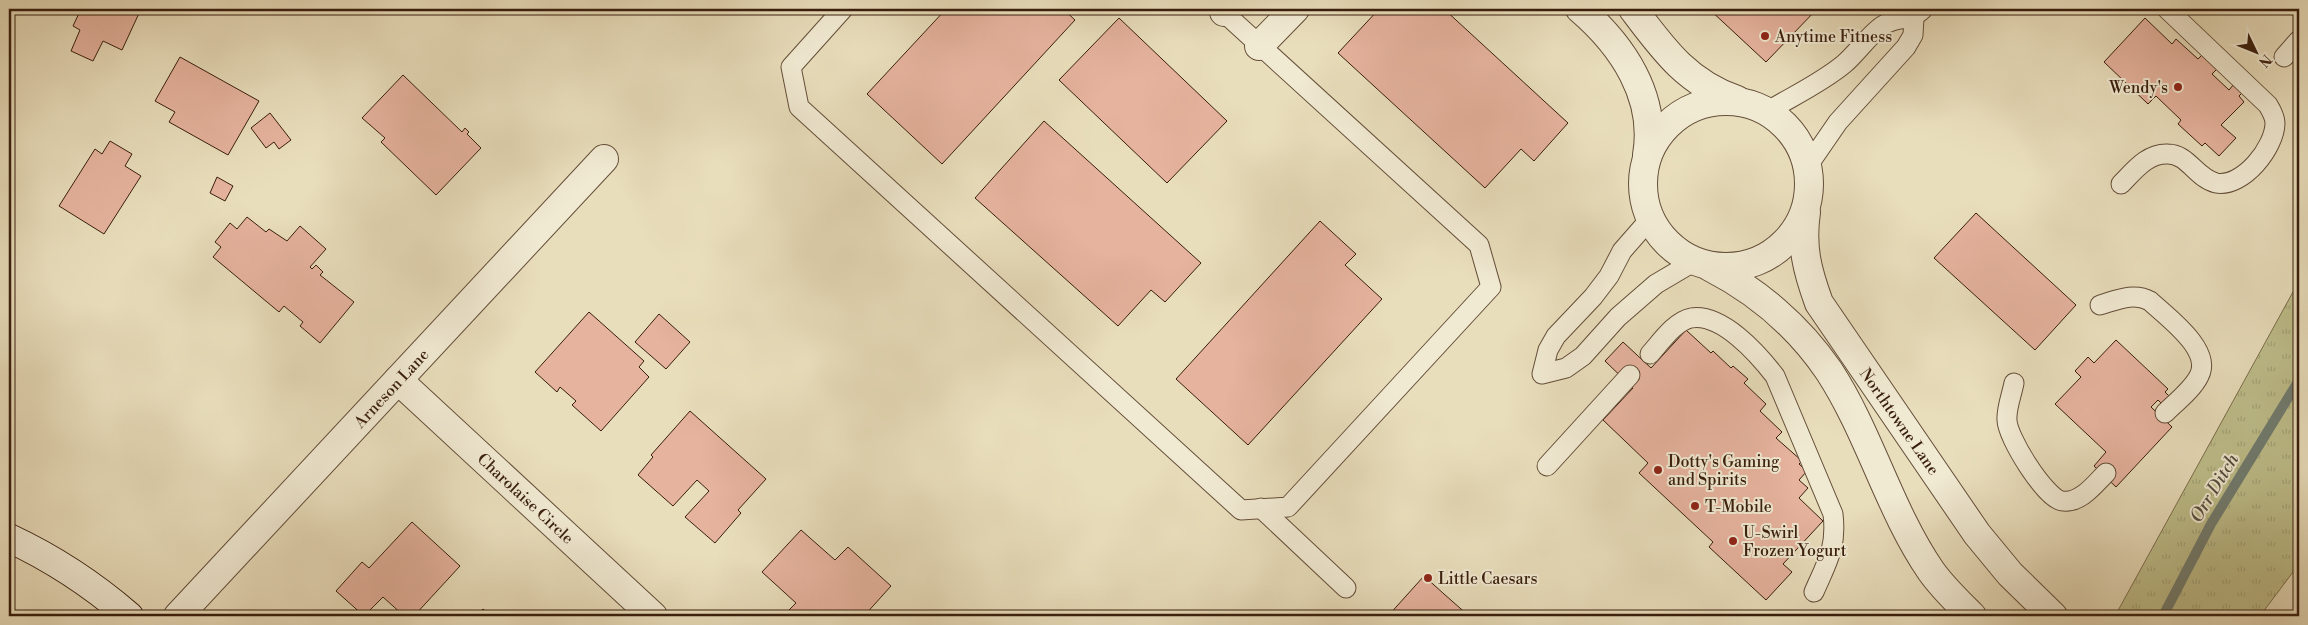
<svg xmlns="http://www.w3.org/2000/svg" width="2308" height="625" font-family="'Libre Bodoni',serif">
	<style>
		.grass { fill: url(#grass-tufts); stroke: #7b6e4c }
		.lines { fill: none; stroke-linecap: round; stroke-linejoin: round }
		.stream { stroke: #717d71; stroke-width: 10 }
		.building { fill: #e6b39e; stroke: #381e0d }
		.lane-casing { stroke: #644e39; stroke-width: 21 }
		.street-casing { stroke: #644e39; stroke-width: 30 }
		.secondary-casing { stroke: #381e0d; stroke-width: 30 }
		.lane { stroke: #f1ead3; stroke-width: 19 }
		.street { stroke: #f1ead3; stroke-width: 28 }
		.secondary { stroke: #f1ead3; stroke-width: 28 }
		.poi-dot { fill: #8f2418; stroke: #f1ead3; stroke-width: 2 }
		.labels { text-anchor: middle; stroke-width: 4; stroke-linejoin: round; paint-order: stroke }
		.poi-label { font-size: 16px; fill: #381e0d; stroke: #f1ead3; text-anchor: start }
		.street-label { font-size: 16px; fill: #381e0d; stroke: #f1ead3 }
		.water-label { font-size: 18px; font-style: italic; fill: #544d3f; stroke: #f1ead3 }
	</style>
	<defs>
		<pattern id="grass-tufts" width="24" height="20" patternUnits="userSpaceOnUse" patternTransform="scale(1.25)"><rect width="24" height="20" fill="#bebf8c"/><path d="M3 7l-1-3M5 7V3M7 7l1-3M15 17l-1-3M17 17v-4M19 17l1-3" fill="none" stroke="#a4a478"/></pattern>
	</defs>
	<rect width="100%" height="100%" fill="#e9debc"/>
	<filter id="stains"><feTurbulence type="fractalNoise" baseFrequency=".004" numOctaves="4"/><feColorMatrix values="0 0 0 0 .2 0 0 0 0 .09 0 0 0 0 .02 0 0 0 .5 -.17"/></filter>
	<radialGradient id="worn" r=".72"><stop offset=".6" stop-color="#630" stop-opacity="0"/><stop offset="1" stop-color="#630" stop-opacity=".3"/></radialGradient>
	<path class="grass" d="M2299,281V564L2260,616H2115Z"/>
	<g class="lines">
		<path class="stream" d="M2163,616L2211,524L2299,380"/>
	</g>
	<g class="building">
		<path d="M81,9H141L122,50L103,41L93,61L71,51L80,30L73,26Z"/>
		<path d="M946,9H1063L1075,20L942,164L867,94Z"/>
		<path d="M1379,9H1444L1568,123L1534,161L1521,149L1485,188L1338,53Z"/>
		<path d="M1709,9H1817L1766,62Z"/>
		<path d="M1119,18L1227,121L1167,183L1059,80Z"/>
		<path d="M2145,18L2172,44L2176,39L2198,59L2203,54L2218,68L2212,74L2229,90L2234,84L2243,92L2239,96L2244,102L2221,125L2236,138L2219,156L2205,143L2202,146L2178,124L2181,120L2156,96L2148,104L2104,62Z"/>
		<path d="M180,57L259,101L228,155L169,122L175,112L155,101Z"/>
		<path d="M403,75L462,132L465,128L469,132L467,134L481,148L436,195L381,142L385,138L362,118Z"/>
		<path d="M270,113L291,140L279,149L274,142L266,148L251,128Z"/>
		<path d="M1044,121L1201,263L1165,302L1151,290L1118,326L975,198Z"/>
		<path d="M110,141L132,154L125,166L141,176L104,234L59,206L95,149L102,154Z"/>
		<path d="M217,177L233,186L225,201L210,193Z"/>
		<path d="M1976,213L2076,305L2035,350L1934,258Z"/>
		<path d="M247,217L266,232L269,229L287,241L300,226L326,249L310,267L312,269L316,265L323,272L320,275L354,302L320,343L300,326L303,322L284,306L279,312L213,257L221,247L215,242L230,223L237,229Z"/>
		<path d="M1320,221L1356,254L1345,265L1382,299L1248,445L1176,379Z"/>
		<path d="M589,312L644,361L639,367L649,377L601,431L572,405L576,401L560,387L557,392L535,372Z"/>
		<path d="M659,314L690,342L666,369L635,342Z"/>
		<path d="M1686,330L1711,353L1713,351L1731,368L1733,366L1748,379L1744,383L1766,404L1760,411L1782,432L1776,438L1802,461L1799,464L1807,471L1799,480L1808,488L1799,498L1823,521L1783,564L1792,572L1766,600L1709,547L1713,542L1639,473L1648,463L1603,420L1633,388L1605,361L1623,342L1651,368Z"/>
		<path d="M2116,340L2168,389L2165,392L2169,396L2162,404L2158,400L2151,407L2172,427L2116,487L2094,466L2106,452L2055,404L2081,377L2075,371L2088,357L2094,363Z"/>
		<path d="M690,411L766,479L738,510L741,513L715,543L685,517L709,491L697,480L673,506L638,475L653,457L651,455Z"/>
		<path d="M412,522L460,566L414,616H404L383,597L364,616L336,591L362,562L369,568Z"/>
		<path d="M801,530L835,560L848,547L891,586L864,616H795L789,610L796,603L762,572Z"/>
		<path d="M1424,576L1444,594L1469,616H1388Z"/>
		<path d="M483,609L489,614L492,616H476Z"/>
	</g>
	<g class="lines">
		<defs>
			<g id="lane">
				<path d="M843,9L791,67L799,107L1241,510L1288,507L1491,287L1479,245L1220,9"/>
				<path d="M2284,57L2299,40"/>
				<path d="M1768,111C1793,96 1821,83 1844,64C1857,53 1868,36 1882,26C1899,14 1907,24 1923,9"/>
				<path d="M1807,167L1838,122L1906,47L1913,35L1914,18"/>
				<path d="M2121,184C2134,171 2147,153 2168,154C2188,154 2196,178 2216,183C2243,188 2275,147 2275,123C2275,117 2271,110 2268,105L2167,9"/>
				<path d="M1650,219L1622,251L1609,276L1593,297L1556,336L1548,350L1542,374L1566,368L1583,356L1618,317L1656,284L1695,261"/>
				<path d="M2100,305C2117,300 2134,292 2150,301C2167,317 2213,350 2199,376C2192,390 2176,402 2165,413"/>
				<path d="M1650,354C1660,343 1675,321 1691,318C1722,313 1758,354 1775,376L1833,514C1837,548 1827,562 1814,592"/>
				<path d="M2014,383C2012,394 2006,409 2007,420C2007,437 2045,498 2062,501C2080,504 2095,484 2106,473"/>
				<path d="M1547,466L1630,375"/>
				<path d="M1261,508L1346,588"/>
			</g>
			<g id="street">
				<path d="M1580,9C1623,46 1657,97 1647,155"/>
				<path d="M1633,9C1663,49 1687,83 1737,100"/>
				<path d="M1224,12L1227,9"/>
				<path d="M1259,46L1295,9"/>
				<circle cx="1726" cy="184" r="83"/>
				<path d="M1806,212C1801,247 1807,270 1819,303L1977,534L2010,574L2053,616"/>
				<path d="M1710,267C1757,291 1799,327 1829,371C1870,434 1889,510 1931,571C1943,588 1958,602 1972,616"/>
				<path d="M398,380L653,616"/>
				<path d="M178,616L604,159"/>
			</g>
			<path id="secondary" d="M9,538C52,558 93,585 129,616"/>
		</defs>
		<use href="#lane" class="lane-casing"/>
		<use href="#street" class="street-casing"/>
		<use href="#secondary" class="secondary-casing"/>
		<use href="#lane" class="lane"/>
		<use href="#street" class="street"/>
		<use href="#secondary" class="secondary"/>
	</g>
	<g class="poi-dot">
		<circle cx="1765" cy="36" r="5"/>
		<circle cx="2178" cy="87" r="5"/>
		<circle cx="1658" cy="470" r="5"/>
		<circle cx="1695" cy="506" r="5"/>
		<circle cx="1733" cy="541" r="5"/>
		<circle cx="1428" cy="578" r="5"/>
	</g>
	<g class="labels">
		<g class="poi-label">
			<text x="1775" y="42">Anytime Fitness</text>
			<text x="2168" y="93" text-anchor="end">Wendy's</text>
			<text x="1668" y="467">Dotty's Gaming<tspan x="1668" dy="18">and Spirits</tspan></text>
			<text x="1705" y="512">T-Mobile</text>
			<text x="1743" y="538">U-Swirl<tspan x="1743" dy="18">Frozen Yogurt</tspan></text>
			<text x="1438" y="584">Little Caesars</text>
		</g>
		<g class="street-label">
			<text transform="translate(391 388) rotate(-47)" y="6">Arneson Lane</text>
			<text transform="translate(1900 421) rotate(55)" y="6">Northtowne Lane</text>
			<text transform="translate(526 498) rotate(43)" y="6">Charolaise Circle</text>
		</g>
		<g class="water-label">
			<text transform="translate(2214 488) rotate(-59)" y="6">Orr Ditch</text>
		</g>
	</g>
	<rect width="2308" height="625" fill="none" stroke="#e9debc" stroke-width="30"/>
	<rect x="10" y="10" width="2288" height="605" fill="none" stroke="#381e0d" stroke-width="2.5"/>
	<rect x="15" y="15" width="2278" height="595" fill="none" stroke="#381e0d"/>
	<g transform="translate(2256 52) rotate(133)" stroke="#f1ead3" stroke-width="4" paint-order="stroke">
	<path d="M0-4L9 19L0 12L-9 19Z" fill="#381e0d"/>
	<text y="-8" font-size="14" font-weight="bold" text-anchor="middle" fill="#381e0d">N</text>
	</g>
	<rect width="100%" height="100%" filter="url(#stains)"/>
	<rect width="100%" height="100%" fill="url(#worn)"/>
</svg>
